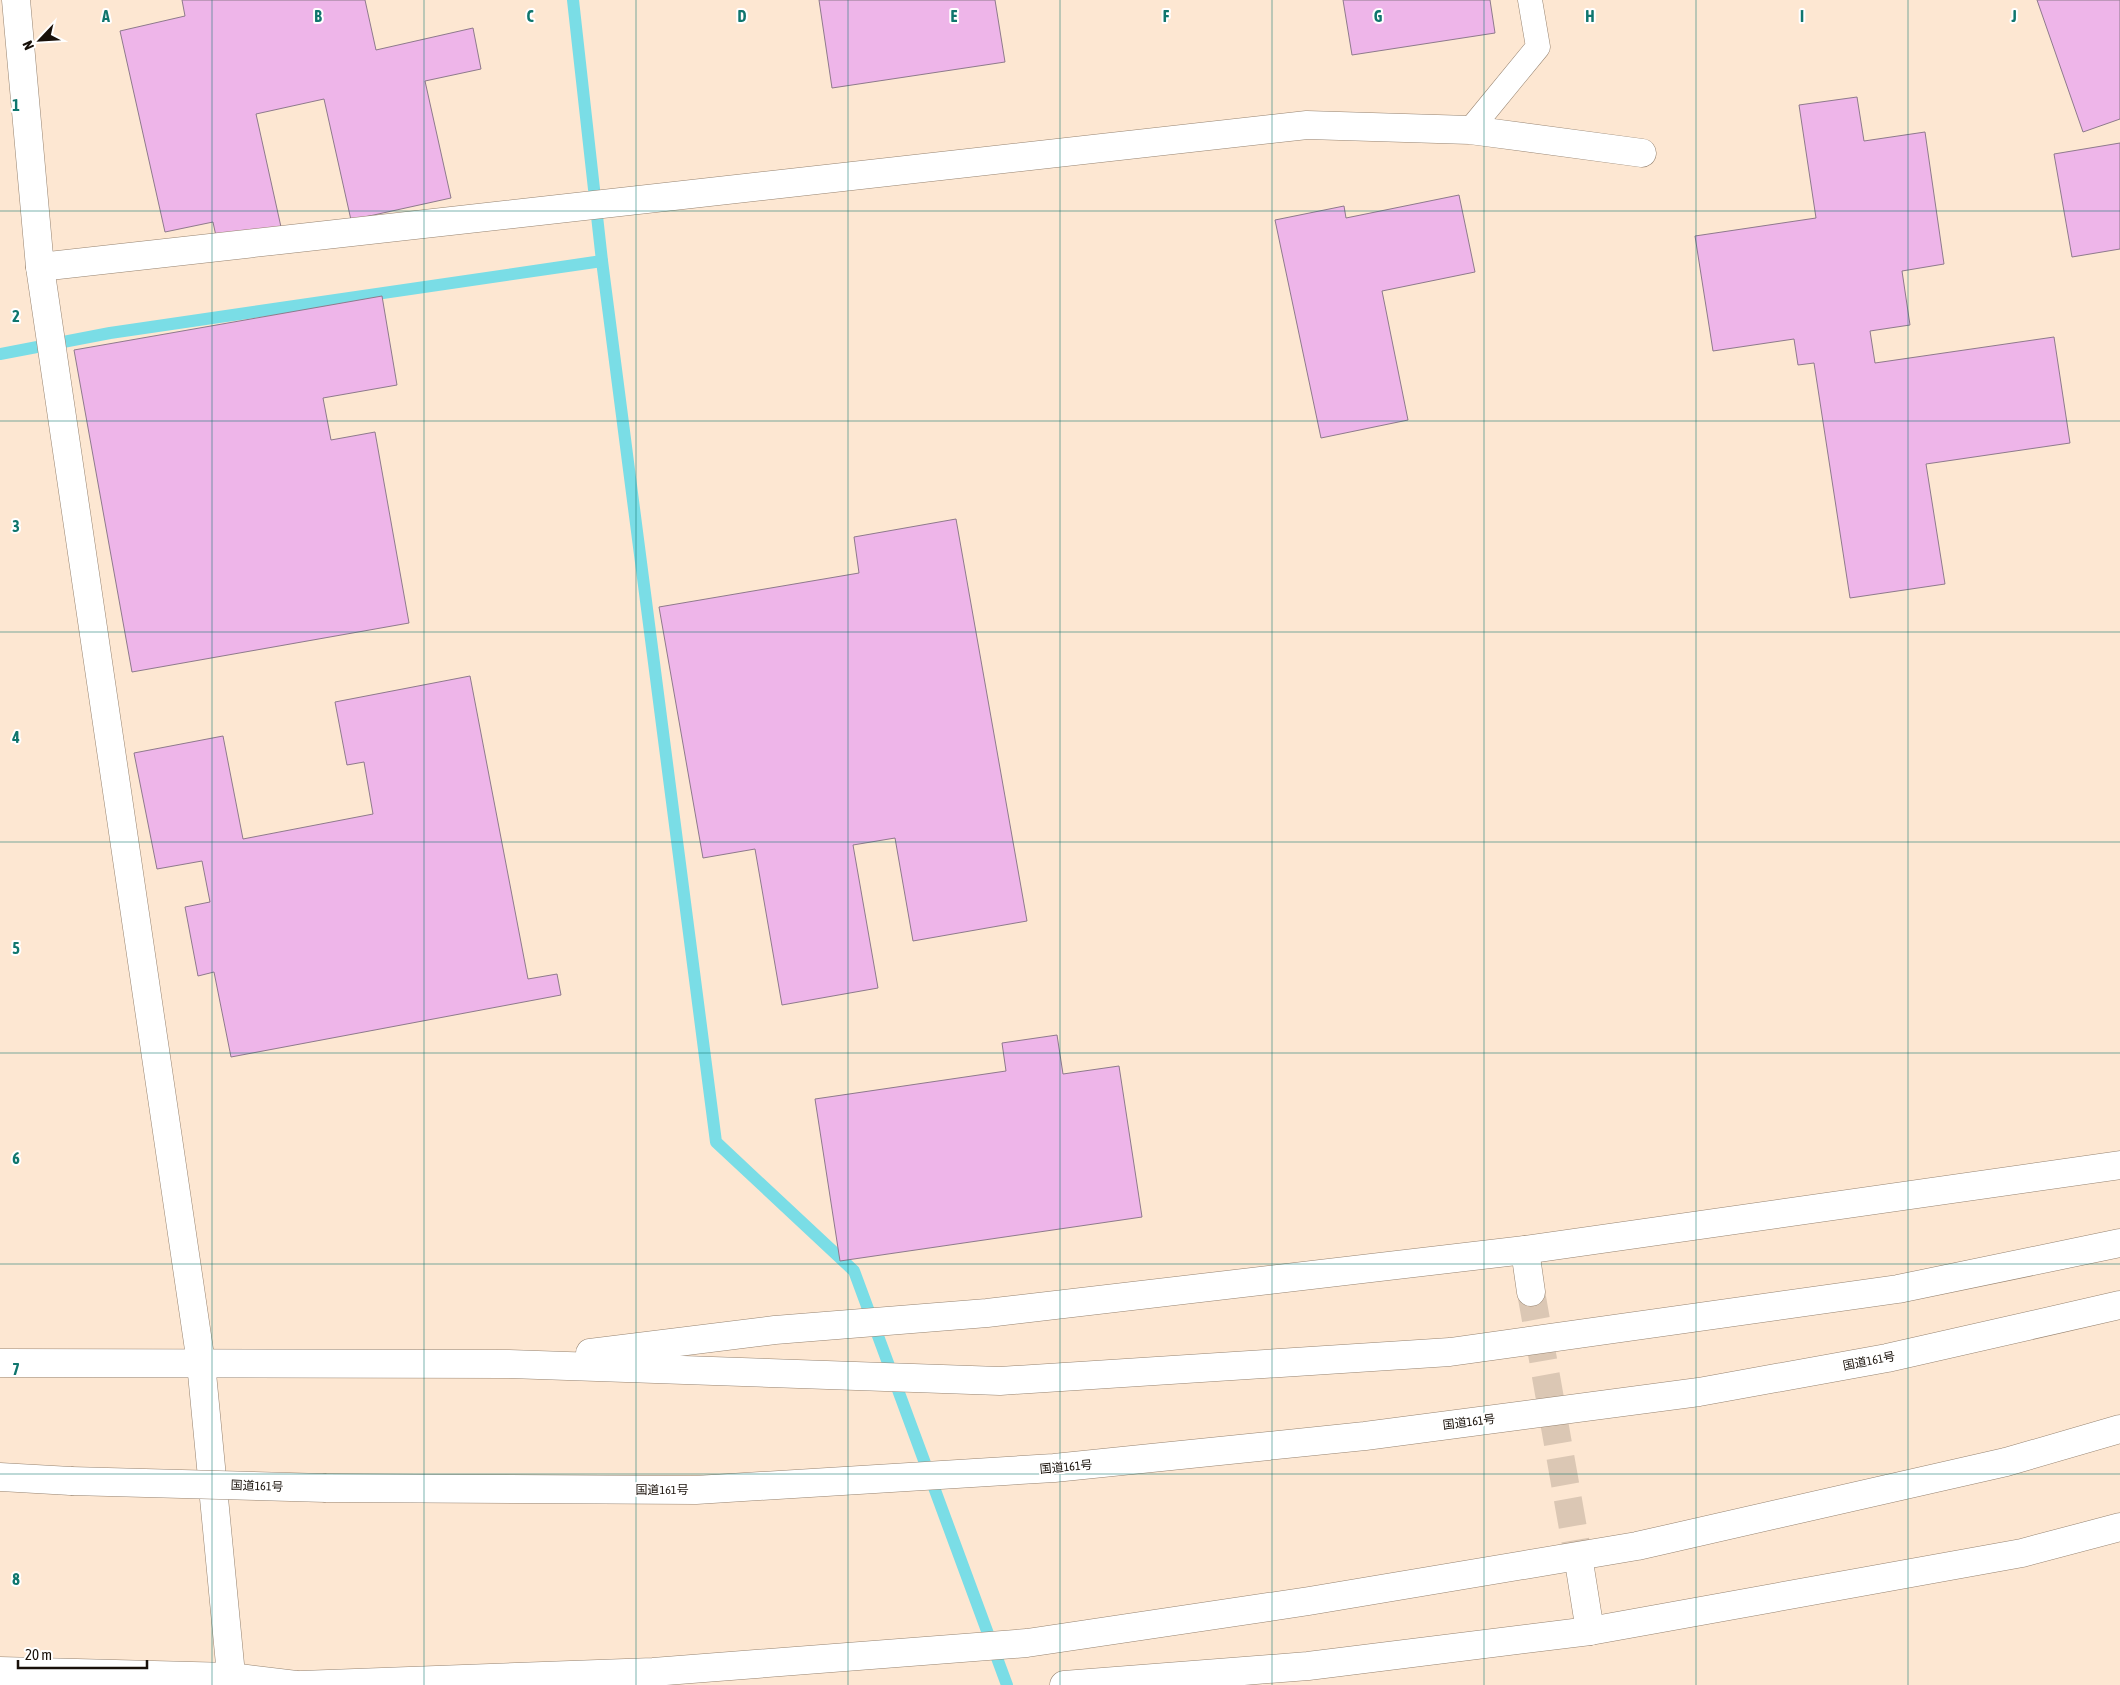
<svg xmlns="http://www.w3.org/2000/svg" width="2120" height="1685" font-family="'Asap Condensed','Noto Sans JP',sans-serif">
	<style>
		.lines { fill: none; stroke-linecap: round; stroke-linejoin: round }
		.stream { stroke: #7adde6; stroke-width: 12 }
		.building { fill: #eeb5e9; stroke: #8e7a8c }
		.minor-tunnel { stroke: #dbc7b4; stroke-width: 28; stroke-dasharray: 28 14; stroke-linecap: butt }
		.service-casing { stroke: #968370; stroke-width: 25 }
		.minor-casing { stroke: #968370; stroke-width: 29 }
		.tertiary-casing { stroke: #968370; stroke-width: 29 }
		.trunk-casing { stroke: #968370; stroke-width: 29 }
		.service { stroke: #fff; stroke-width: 24 }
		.minor { stroke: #fff; stroke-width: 28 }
		.tertiary { stroke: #fff; stroke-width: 28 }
		.trunk { stroke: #fff; stroke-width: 28 }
		.trunk-bridge-casing { stroke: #968370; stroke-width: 29; stroke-linecap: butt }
		.trunk-bridge { stroke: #fff; stroke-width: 28 }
		.grid { fill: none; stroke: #0f766e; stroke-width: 1; stroke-opacity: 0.55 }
		.labels { text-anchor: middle; stroke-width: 4; stroke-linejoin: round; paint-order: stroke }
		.street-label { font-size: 12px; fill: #181009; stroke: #fff }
		.grid-label { font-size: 16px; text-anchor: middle; font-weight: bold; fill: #0f766e; stroke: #fff; stroke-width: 4; stroke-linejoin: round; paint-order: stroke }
	</style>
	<rect width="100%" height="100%" fill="#fde7d2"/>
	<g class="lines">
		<g class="stream">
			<path d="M573,0L602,261L716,1142L854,1271L1007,1685"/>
			<path d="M0,354L110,333L602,261"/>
		</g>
	</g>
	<g class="building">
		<path d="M182,0H365L376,50L473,28L481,69L425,81L451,198L351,220L324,99L256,114L281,227L217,241L213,222L165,232L120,31L185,16Z"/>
		<path d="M819,0H995L1005,62L832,88Z"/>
		<path d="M1343,0H1490L1495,33L1352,55Z"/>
		<path d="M2037,0H2120V119L2083,132Z"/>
		<path d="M1857,97L1864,141L1925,132L1944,264L1902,271L1910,325L1870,331L1875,363L2054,337L2070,443L1926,464L1945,584L1850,598L1814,363L1798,365L1794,339L1713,351L1695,236L1816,218L1799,105Z"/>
		<path d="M2120,143V249L2072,257L2054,154Z"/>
		<path d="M1459,195L1475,272L1382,291L1408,420L1321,438L1275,220L1344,206L1346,218Z"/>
		<path d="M382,296L397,385L323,398L331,440L375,432L409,623L132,672L74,350Z"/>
		<path d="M956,519L1027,921L913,941L895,838L853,845L878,988L782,1005L755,849L703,858L659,607L859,573L854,537Z"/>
		<path d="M470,676L528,979L557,974L561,995L231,1057L214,972L198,976L185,907L210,902L202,861L157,869L134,753L223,736L243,839L373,814L364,762L347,765L335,702Z"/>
		<path d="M1057,1035L1063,1074L1119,1066L1142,1217L840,1261L815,1099L1006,1071L1002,1043Z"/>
	</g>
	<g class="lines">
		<path class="minor-tunnel" d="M1531,1292L1579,1562"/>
		<defs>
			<path id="service" d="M1470,130L1538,47L1530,0"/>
			<g id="minor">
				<path d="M40,267L1307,125L1470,130L1642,153"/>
				<path d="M1525,1250L1531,1292"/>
				<path d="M1579,1562L1590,1631"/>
			</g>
			<path id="tertiary" d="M16,0L40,267L201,1363L232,1685"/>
			<g id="trunk">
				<path d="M590,1353L775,1330L987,1313L1525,1250L2120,1165"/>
				<path d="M0,1363L509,1364L1000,1381L1450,1352L1898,1289L2120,1243"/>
				<path d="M0,1477L71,1481"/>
				<path d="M326,1488L696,1490L1054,1468L1365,1436L1699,1392L1887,1358L2120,1305"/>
				<path d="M0,1671L231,1677L296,1685"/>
				<path d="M301,1685L653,1672L1027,1643L1309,1601L1637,1546L2006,1462L2120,1429"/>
				<path d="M1064,1685L1308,1666L1590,1631L2022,1553L2120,1527"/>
			</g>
		</defs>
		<use href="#service" class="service-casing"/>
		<use href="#minor" class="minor-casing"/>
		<use href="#tertiary" class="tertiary-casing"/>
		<use href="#trunk" class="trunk-casing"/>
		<use href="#service" class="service"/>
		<use href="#minor" class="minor"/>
		<use href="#tertiary" class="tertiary"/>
		<use href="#trunk" class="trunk"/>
		<defs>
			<path id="trunk-bridge" d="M71,1481L326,1488"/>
		</defs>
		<use href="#trunk-bridge" class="trunk-bridge-casing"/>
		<use href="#trunk-bridge" class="trunk-bridge"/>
	</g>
	<path class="grid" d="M212,0V1685M424,0V1685M636,0V1685M848,0V1685M1060,0V1685M1272,0V1685M1484,0V1685M1696,0V1685M1908,0V1685M0,211H2120M0,421H2120M0,632H2120M0,842H2120M0,1053H2120M0,1264H2120M0,1474H2120"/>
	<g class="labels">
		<g class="street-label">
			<text transform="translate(1869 1361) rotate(-11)" y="4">国道161号</text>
			<text transform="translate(1469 1422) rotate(-7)" y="4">国道161号</text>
			<text transform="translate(1066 1467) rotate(-5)" y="4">国道161号</text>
			<text transform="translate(257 1486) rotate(2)" y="4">国道161号</text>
			<text x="662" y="1494">国道161号</text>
		</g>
	</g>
	<g class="grid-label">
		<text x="106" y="22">A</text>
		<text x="318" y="22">B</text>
		<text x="530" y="22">C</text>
		<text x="742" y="22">D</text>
		<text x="954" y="22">E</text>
		<text x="1166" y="22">F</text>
		<text x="1378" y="22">G</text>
		<text x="1590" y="22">H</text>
		<text x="1802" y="22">I</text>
		<text x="2014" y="22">J</text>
		<text x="16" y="111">1</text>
		<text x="16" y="322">2</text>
		<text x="16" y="532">3</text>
		<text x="16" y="743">4</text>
		<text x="16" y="954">5</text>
		<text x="16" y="1164">6</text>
		<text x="16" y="1375">7</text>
		<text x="16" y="1585">8</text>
	</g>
	<g transform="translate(40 40) rotate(245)" stroke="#ffffff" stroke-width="4" paint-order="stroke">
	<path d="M0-4L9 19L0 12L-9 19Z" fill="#181009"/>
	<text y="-8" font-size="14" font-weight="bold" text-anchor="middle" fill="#181009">N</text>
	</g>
	<path d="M18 1660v8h129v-8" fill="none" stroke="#181009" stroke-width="2.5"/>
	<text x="25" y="1660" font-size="15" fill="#181009" stroke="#ffffff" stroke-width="4" paint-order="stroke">20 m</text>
</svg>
